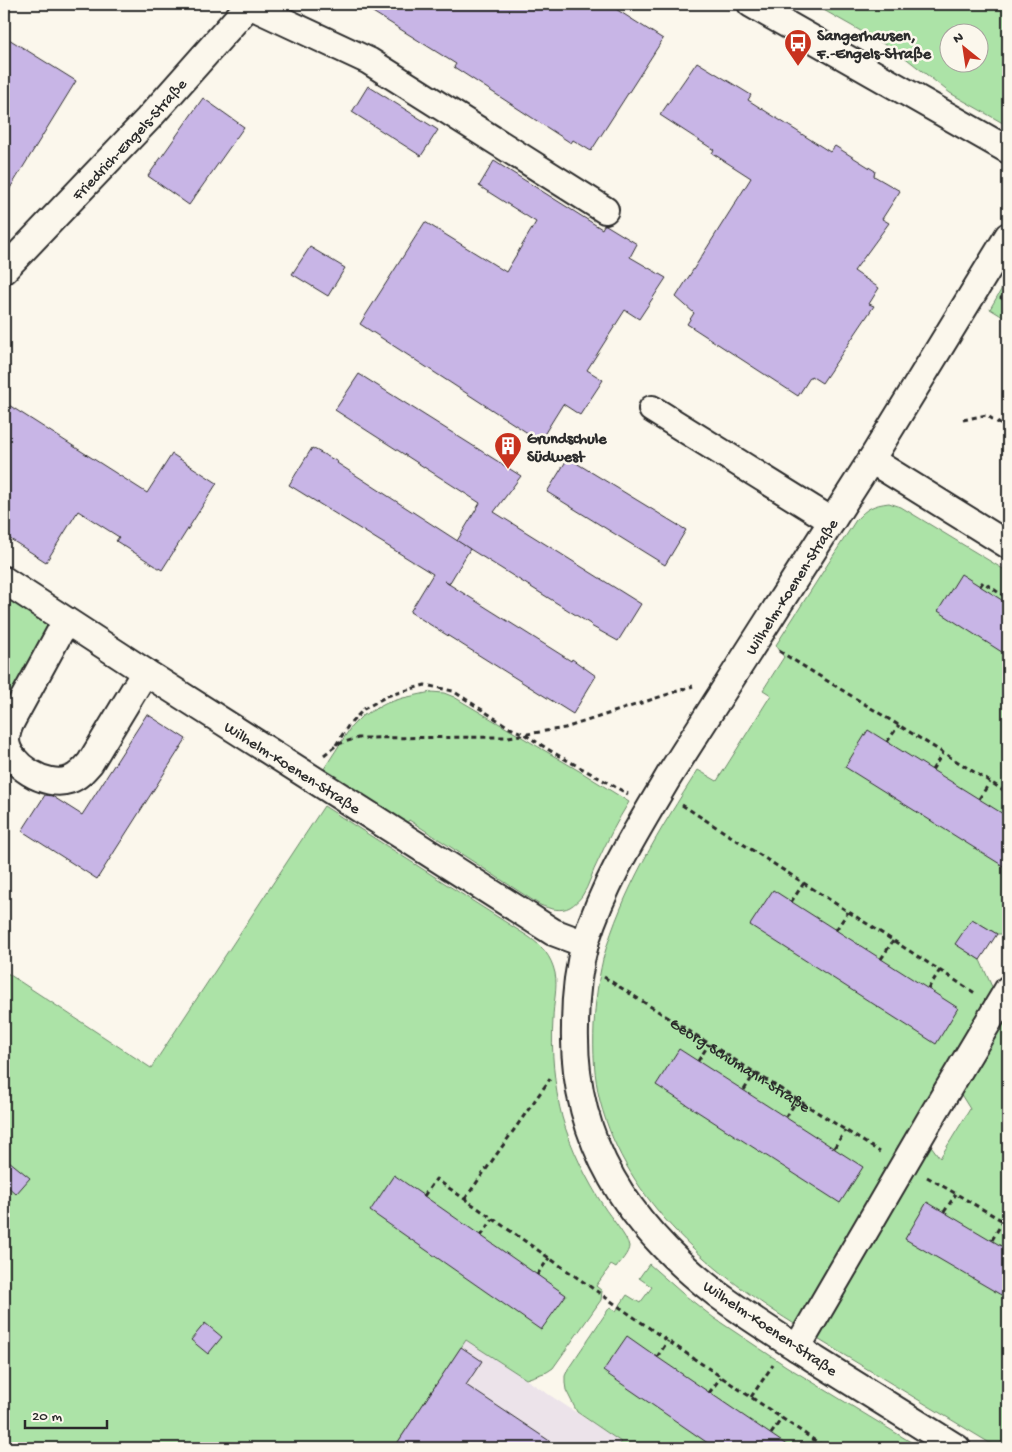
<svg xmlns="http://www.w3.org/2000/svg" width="1012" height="1452" font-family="'Gochi Hand',sans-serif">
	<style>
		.built { fill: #ece3ea }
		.green { fill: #ace3a7; stroke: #6c8769; fill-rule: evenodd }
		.building { fill: #c8b5e6; stroke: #2b2b2b }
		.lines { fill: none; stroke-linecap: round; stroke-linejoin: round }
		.minor-casing { stroke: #2b2b2b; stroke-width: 30 }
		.path { stroke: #2b2b2b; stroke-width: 3; stroke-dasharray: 5 4; stroke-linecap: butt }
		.minor { stroke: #fbf7ec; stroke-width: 26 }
		.labels { text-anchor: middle; stroke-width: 5; stroke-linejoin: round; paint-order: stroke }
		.poi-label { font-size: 16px; font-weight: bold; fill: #2b2b2b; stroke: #fbf7ec; text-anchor: start }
		.street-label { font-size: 16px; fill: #2b2b2b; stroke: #fbf7ec }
	</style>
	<rect width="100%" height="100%" fill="#fbf7ec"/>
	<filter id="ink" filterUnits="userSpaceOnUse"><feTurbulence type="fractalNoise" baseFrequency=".02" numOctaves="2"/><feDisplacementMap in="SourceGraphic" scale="10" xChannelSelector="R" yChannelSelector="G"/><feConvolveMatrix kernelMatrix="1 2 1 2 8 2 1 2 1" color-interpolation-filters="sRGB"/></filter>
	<g filter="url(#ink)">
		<path class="built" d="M466,1340L621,1442L617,1448H394Z"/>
		<g class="green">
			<path d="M813,4H1008V126L950,93L898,52ZM950,32H980V62H950Z"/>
			<path d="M1008,278V320L990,309Z"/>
			<path d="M889,503L901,507L1008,572V934H997L972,919L956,944L980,960L997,998L892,1172L885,1168L873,1191L879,1195L801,1328C714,1275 627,1204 600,1101C594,1077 593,1051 594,1026C595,1003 598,981 603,959C622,891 660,829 698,770L717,781L771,695L763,690L784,657L776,645L856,520C867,508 873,505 889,503Z"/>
			<path d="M4,593L53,623L4,717Z"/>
			<path d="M431,692L444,693L454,697L581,772L629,802C617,821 607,841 598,861C592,872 589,886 582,896C579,900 575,904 570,907C561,912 550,909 540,905L409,820L403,828L320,775L351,727L362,716L387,703L403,698Z"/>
			<path d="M324,806L529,937C543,947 551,956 555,973C558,988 553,1004 553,1019C551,1052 554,1085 562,1117C571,1149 587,1180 604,1207C609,1215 628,1238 629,1246C629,1253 620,1262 616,1268L611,1265L596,1286L602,1291L601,1300L553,1368L547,1372L526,1379L466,1340L394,1448H4V971L151,1068Z"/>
			<path d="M1008,998V1448H998L811,1335L926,1139L940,1158L970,1109L957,1088Z"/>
			<path d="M649,1264L682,1293L714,1318L786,1366L914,1444L916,1448H617L621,1442L577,1412L566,1390L565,1383V1376L568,1369L610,1307L616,1311L627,1295L640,1303L652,1287L639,1278Z"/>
		</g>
		<g class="building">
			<path d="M360,4H608L663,39L591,151L573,140L571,143L454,67L456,64Z"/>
			<path d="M4,36L76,81L4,198Z"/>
			<path d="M697,62L751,95L748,100L830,152L835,146L875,171L874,176L900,191L882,219L889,223L854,271L879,288L869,304L874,306L822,383L811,376L798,396L687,324L694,313L676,297L751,178L712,153L714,150L660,115Z"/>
			<path d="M368,86L438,130L421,156L352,112Z"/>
			<path d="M203,98L244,127L189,205L148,176Z"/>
			<path d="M494,161L602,229L604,225H606L637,244L630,257L666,278L639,319L625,310L587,370L603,380L580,415L563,404L540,441L360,324L425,222L506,272L536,222L479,186Z"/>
			<path d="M310,247L345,268L328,296L292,274Z"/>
			<path d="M359,374L521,476L494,512L641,604L618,641L591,626L592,625L457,541L480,503L335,410Z"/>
			<path d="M4,402L147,493L172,454L217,483L162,570L116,541L119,537L78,511L46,562L4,535Z"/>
			<path d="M312,448L338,462L337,463L470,549L449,584L444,581L571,661L572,659L596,676L573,714L410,612L433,574L289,485Z"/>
			<path d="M568,458L686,530L665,565L547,492Z"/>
			<path d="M961,574L1008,604V656L938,611Z"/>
			<path d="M147,714L186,739L97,879L22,831L45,795L52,796L82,815Z"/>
			<path d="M868,730L1008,817V869L845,767Z"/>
			<path d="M773,890L958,1008L936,1044L750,925Z"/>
			<path d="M972,919L997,934L980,960L955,944Z"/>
			<path d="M679,1049L863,1167L840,1203L656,1085Z"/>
			<path d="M4,1157L30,1178L16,1194L4,1183Z"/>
			<path d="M394,1175L566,1295L541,1330L370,1211Z"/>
			<path d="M927,1202L1008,1250V1299L905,1239Z"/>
			<path d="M205,1323L222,1337L208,1354L191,1340Z"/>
			<path d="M627,1336L657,1357L791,1448H715L603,1371Z"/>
			<path d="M461,1347L482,1361L466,1385L560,1448H394Z"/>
		</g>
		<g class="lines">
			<defs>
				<g id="minor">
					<path d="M751,4L1008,150"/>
					<path d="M249,5L369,61L605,210"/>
					<path id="s2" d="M4,270L148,119L250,4"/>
					<path d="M652,409L832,521"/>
					<path d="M871,460L1008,545"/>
					<path id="s3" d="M4,580L145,672L553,932L585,944"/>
					<path d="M66,621L13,718C9,725 6,732 6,741C8,765 46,788 69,780C78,777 84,770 90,763L145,672"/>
					<path d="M797,1348L935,1111L1008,989"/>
					<path id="s4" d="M957,1448C910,1419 863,1389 816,1360C783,1339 749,1318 717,1294C629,1226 572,1142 575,1027C575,997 578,968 586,940C604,882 639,827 669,776L871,460L1008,236"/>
				</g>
			</defs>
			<use href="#minor" class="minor-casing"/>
			<g class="path">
				<path d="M1000,297L1008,302"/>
				<path d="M963,420L986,415L1008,429"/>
				<path d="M980,586L983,582L1008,599"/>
				<path d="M779,651L1008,793"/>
				<path d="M887,742L899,725"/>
				<path d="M336,745L348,726L364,709L387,696L425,685L453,691L510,728L524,734L554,753L628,794"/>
				<path d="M324,755L338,744L358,738L508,737L565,728L693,686"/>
				<path d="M932,770L943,753"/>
				<path d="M979,799L990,782"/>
				<path d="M682,805L975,993"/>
				<path d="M791,902L804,883"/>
				<path d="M836,930L848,912"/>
				<path d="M881,959L893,941"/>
				<path id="s1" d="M604,977L880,1152"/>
				<path d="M928,989L940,970"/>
				<path d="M698,1061L709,1044"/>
				<path d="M744,1090L755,1073"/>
				<path d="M786,1117L797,1100"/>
				<path d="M834,1148L845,1131"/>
				<path d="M927,1177L1008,1224"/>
				<path d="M424,1196L436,1179L668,1341L826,1448"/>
				<path d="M465,1199L550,1079"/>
				<path d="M944,1212L956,1194"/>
				<path d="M481,1236L493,1219"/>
				<path d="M992,1240L1003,1221"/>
				<path d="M537,1275L549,1258"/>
				<path d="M657,1357L668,1341"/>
				<path d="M709,1393L721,1377"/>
				<path d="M751,1397L773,1365"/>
				<path d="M771,1434L782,1418"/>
			</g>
			<use href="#minor" class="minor"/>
		</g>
	</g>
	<defs>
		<symbol id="bus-pin" viewBox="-11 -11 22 30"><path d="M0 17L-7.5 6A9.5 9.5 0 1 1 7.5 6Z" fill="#c8321e" stroke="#fbf7ec"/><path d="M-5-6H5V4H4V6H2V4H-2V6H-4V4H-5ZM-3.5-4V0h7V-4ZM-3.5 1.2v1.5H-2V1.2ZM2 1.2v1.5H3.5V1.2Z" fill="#fff"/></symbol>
		<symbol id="building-pin" viewBox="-11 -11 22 30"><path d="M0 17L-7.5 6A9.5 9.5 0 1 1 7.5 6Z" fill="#c8321e" stroke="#fbf7ec"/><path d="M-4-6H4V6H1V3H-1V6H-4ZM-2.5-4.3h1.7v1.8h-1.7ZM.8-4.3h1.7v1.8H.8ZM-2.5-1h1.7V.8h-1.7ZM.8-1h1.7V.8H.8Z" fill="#fff"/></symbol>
	</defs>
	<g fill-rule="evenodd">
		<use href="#bus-pin" x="782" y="27" width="32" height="43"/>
		<use href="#building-pin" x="492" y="430" width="32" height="43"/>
	</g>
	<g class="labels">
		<g class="poi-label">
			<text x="817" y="40">Sangerhausen,<tspan x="817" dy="18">F.-Engels-Straße</tspan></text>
			<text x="527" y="443">Grundschule<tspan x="527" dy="18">Südwest</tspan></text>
		</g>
		<g class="street-label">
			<text dy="6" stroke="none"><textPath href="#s2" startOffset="181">Friedrich-Engels-Straße</textPath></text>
			<text dy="6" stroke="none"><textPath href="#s4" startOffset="1098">Wilhelm-Koenen-Straße</textPath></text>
			<text dy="6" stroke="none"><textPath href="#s3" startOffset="344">Wilhelm-Koenen-Straße</textPath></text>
			<text dy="6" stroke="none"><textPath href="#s1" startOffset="162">Georg-Schumann-Straße</textPath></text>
			<text transform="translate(771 1327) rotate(34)" y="6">Wilhelm-Koenen-Straße</text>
		</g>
	</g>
	<rect width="1012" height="1452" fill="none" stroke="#fbf7ec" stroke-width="20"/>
	<rect x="10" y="10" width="992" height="1432" fill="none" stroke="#2b2b2b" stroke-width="2" filter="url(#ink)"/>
	<g transform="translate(964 48) rotate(330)"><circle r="24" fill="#fbf7ec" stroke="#a8a59f"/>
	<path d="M0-4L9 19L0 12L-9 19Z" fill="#c8321e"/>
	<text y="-8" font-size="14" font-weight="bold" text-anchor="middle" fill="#2b2b2b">N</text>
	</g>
	<path d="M25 1420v8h82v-8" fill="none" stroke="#2b2b2b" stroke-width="2.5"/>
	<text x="32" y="1420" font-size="15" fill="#2b2b2b" stroke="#fbf7ec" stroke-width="4" paint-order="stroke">20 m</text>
</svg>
